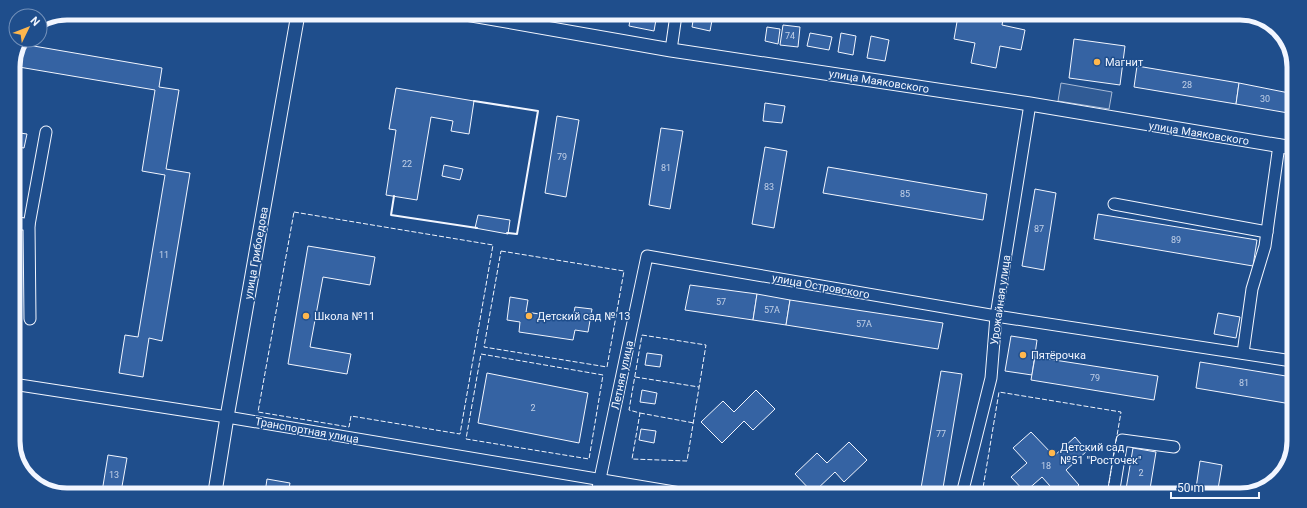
<svg xmlns="http://www.w3.org/2000/svg" width="1307" height="508" font-family="Roboto,sans-serif">
	<style>
		.built { fill: #305b95; stroke: #a8bbd7 }
		.building { fill: #3563a3; stroke: #f2f6ff }
		.lines { fill: none; stroke-linecap: round; stroke-linejoin: round }
		.minor-casing { stroke: #f2f6ff; stroke-width: 13 }
		.tertiary-casing { stroke: #f2f6ff; stroke-width: 15 }
		.minor { stroke: #1f4e8c; stroke-width: 11 }
		.tertiary { stroke: #1f4e8c; stroke-width: 13 }
		.fence { stroke: #f2f6ff; stroke-width: 1; stroke-dasharray: 5 2; stroke-linecap: butt }
		.wall { stroke: #f2f6ff; stroke-width: 2 }
		.poi-dot { fill: #ffb74d; stroke: #1f4e8c; stroke-width: 1.5 }
		.labels { text-anchor: middle; stroke-width: 3; stroke-linejoin: round; paint-order: stroke }
		.number-label { font-size: 9px; fill: #c3d1e8 }
		.poi-label { font-size: 11px; fill: #f2f6ff; stroke: #1f4e8c; text-anchor: start }
		.street-label { font-size: 11px; fill: #f2f6ff; stroke: #1f4e8c }
		.rim { fill: none; stroke: #f2f6ff; stroke-width: 5 }
	</style>
	<rect width="100%" height="100%" fill="#1f4e8c"/>
	<path class="built" d="M1061,83L1112,92L1109,109L1058,101Z"/>
	<g class="building">
		<path d="M631,14H657L654,31L629,26Z"/>
		<path d="M694,15H713L710,31L692,27Z"/>
		<path d="M982,15H1004L1002,25L1025,30L1021,50L1000,46L996,68L971,63L975,43L954,39L958,16L981,21Z"/>
		<path d="M783,25L800,27L798,47L780,45Z"/>
		<path d="M767,27L780,29L778,44L765,41Z"/>
		<path d="M810,33L832,37L829,50L807,46Z"/>
		<path d="M841,33L856,36L853,55L838,52Z"/>
		<path d="M871,36L889,40L885,61L867,58Z"/>
		<path d="M1074,39L1125,46L1120,85L1069,78Z"/>
		<path d="M22,44L162,68L159,87L179,90L166,169L190,173L162,341L149,338L143,377L119,373L125,335L138,337L165,175L142,171L155,90L13,66V64Z"/>
		<path d="M1137,66L1239,83L1236,104L1134,87Z"/>
		<path d="M1239,83L1294,94V114L1236,104Z"/>
		<path d="M396,88L474,101L469,134L451,131L453,121L431,117L417,200L386,195L396,130L389,129Z"/>
		<path d="M765,103L785,106L782,123L763,121Z"/>
		<path d="M557,116L579,120L566,197L545,193Z"/>
		<path d="M661,128L683,131L670,209L649,205Z"/>
		<path d="M13,132L27,134L24,148L13,146Z"/>
		<path d="M765,147L787,151L774,228L752,224Z"/>
		<path d="M444,165L463,169L460,180L442,176Z"/>
		<path d="M828,167L987,194L983,220L823,193Z"/>
		<path d="M13,181L18,182L16,198H13Z"/>
		<path d="M1035,189L1056,193L1044,270L1022,266Z"/>
		<path d="M1098,214L1257,240L1253,266L1094,239Z"/>
		<path d="M478,215L510,220L508,234L475,228Z"/>
		<path d="M308,246L375,257L370,285L323,277L310,347L351,354L347,374L288,364Z"/>
		<path d="M690,285L757,294L753,320L685,310Z"/>
		<path d="M757,294L790,300L786,325L753,320Z"/>
		<path d="M510,297L528,300L526,312L573,319L575,307L592,309L588,332L575,330L573,340L519,332L520,322L507,320Z"/>
		<path d="M790,300L943,323L938,349L786,325Z"/>
		<path d="M1218,313L1240,317L1236,338L1214,334Z"/>
		<path d="M1011,336L1037,340L1032,375L1005,371Z"/>
		<path d="M647,353L662,355L660,367L645,365Z"/>
		<path d="M1035,357L1158,376L1154,400L1031,380Z"/>
		<path d="M1200,362L1292,377L1291,404L1196,388Z"/>
		<path d="M941,371L962,374L942,494H920Z"/>
		<path d="M487,373L588,393L579,443L478,423Z"/>
		<path d="M642,390L657,393L655,404L640,402Z"/>
		<path d="M756,390L775,409L753,430L744,421L722,443L701,422L723,401L734,412Z"/>
		<path d="M641,429L656,431L654,443L639,440Z"/>
		<path d="M1031,432L1054,456L1075,437L1087,451L1066,470L1079,485L1068,495H1058L1042,477L1025,492L1011,477L1027,463L1013,448Z"/>
		<path d="M849,442L867,460L844,482L835,472L813,493L795,474L817,453L827,463Z"/>
		<path d="M14,448L29,469L24,473Z"/>
		<path d="M1133,448L1156,452L1149,495H1125Z"/>
		<path d="M108,455L127,458L121,492H102Z"/>
		<path d="M1200,461L1222,465L1217,495H1195Z"/>
		<path d="M267,479L290,483L288,493H265Z"/>
	</g>
	<g class="lines">
		<defs>
			<g id="minor">
				<path d="M671,50L676,15"/>
				<path d="M1114,204L1267,232"/>
				<path d="M13,222L29,225"/>
				<path d="M30,319L29,225L46,132"/>
				<path d="M1243,353L1252,289L1265,246L1279,145"/>
				<path d="M13,384L227,417L686,494"/>
				<path d="M597,493L647,256L996,316L1292,361"/>
				<path d="M962,494L991,378L996,316L1030,104"/>
				<path d="M1113,495L1122,440L1174,447"/>
			</g>
			<g id="tertiary">
				<path d="M466,14L671,50L1030,104L1293,148"/>
				<path d="M215,492L227,417L298,14"/>
			</g>
		</defs>
		<use href="#minor" class="minor-casing"/>
		<use href="#tertiary" class="tertiary-casing"/>
		<use href="#minor" class="minor"/>
		<use href="#tertiary" class="tertiary"/>
		<g class="fence">
			<path d="M294,212L493,245L460,434L351,416L349,427L258,412Z"/>
			<path d="M501,251L624,271L607,367L484,347Z"/>
			<path d="M642,335L706,345L687,461L632,459L640,413L629,410Z"/>
			<path d="M481,354L603,375L589,459L466,439Z"/>
			<path d="M635,377L699,387"/>
			<path d="M640,413L694,423"/>
			<path d="M982,494L999,392L1121,412L1107,495"/>
		</g>
		<g class="wall">
			<path d="M474,101L538,111L517,234L507,233"/>
			<path d="M394,196L391,215L477,228"/>
		</g>
	</g>
	<g class="poi-dot">
		<circle cx="1097" cy="62" r="4"/>
		<circle cx="306" cy="316" r="4"/>
		<circle cx="529" cy="316" r="4"/>
		<circle cx="1023" cy="355" r="4"/>
		<circle cx="1052" cy="453" r="4"/>
	</g>
	<g class="labels">
		<g class="number-label">
			<text x="790" y="39">74</text>
			<text x="1187" y="88">28</text>
			<text x="1265" y="102">30</text>
			<text x="562" y="160">79</text>
			<text x="407" y="167">22</text>
			<text x="666" y="171">81</text>
			<text x="769" y="190">83</text>
			<text x="905" y="197">85</text>
			<text x="1039" y="232">87</text>
			<text x="1176" y="243">89</text>
			<text x="164" y="258">11</text>
			<text x="721" y="305">57</text>
			<text x="772" y="313">57А</text>
			<text x="864" y="327">57А</text>
			<text x="1095" y="381">79</text>
			<text x="1244" y="386">81</text>
			<text x="533" y="411">2</text>
			<text x="941" y="437">77</text>
			<text x="1046" y="469">18</text>
			<text x="1141" y="476">2</text>
			<text x="114" y="478">13</text>
		</g>
		<g class="poi-label">
			<text x="1105" y="66">Магнит</text>
			<text x="314" y="320">Школа №11</text>
			<text x="537" y="320">Детский сад № 13</text>
			<text x="1031" y="359">Пятёрочка</text>
			<text x="1060" y="451">Детский сад<tspan x="1060" dy="13">№51 "Росточек"</tspan></text>
		</g>
		<g class="street-label">
			<text transform="translate(879 81) rotate(9)" y="4">улица Маяковского</text>
			<text transform="translate(1199 133) rotate(9)" y="4">улица Маяковского</text>
			<text transform="translate(256 253) rotate(-80)" y="4">улица Грибоедова</text>
			<text transform="translate(821 286) rotate(10)" y="4">улица Островского</text>
			<text transform="translate(1000 300) rotate(-82)" y="4">Урожайная улица</text>
			<text transform="translate(622 375) rotate(-78)" y="4">Летняя улица</text>
			<text transform="translate(307 430) rotate(10)" y="4">Транспортная улица</text>
		</g>
	</g>
	<path d="M0 0H1307V508H0ZM67 20H1240A47 47 0 0 1 1287 67V441A47 47 0 0 1 1240 488H67A47 47 0 0 1 20 441V67A47 47 0 0 1 67 20Z" fill="#1f4e8c" fill-rule="evenodd"/>
	<path class="rim" d="M67 20H1240A47 47 0 0 1 1287 67V441A47 47 0 0 1 1240 488H67A47 47 0 0 1 20 441V67A47 47 0 0 1 67 20Z"/>
	<g transform="translate(28 28) rotate(47)"><circle r="19" fill="#1f4e8c" stroke="#7391ba"/>
	<path d="M0-3L7 15L0 10L-7 15Z" fill="#ffb74d"/>
	<text y="-6" font-size="11" font-weight="bold" text-anchor="middle" fill="#f2f6ff">N</text>
	</g>
	<path d="M1171 492v6h88v-6" fill="none" stroke="#f2f6ff" stroke-width="2"/>
	<text x="1177" y="492" font-size="12" fill="#f2f6ff" stroke="#1f4e8c" stroke-width="3" paint-order="stroke">50 m</text>
</svg>
